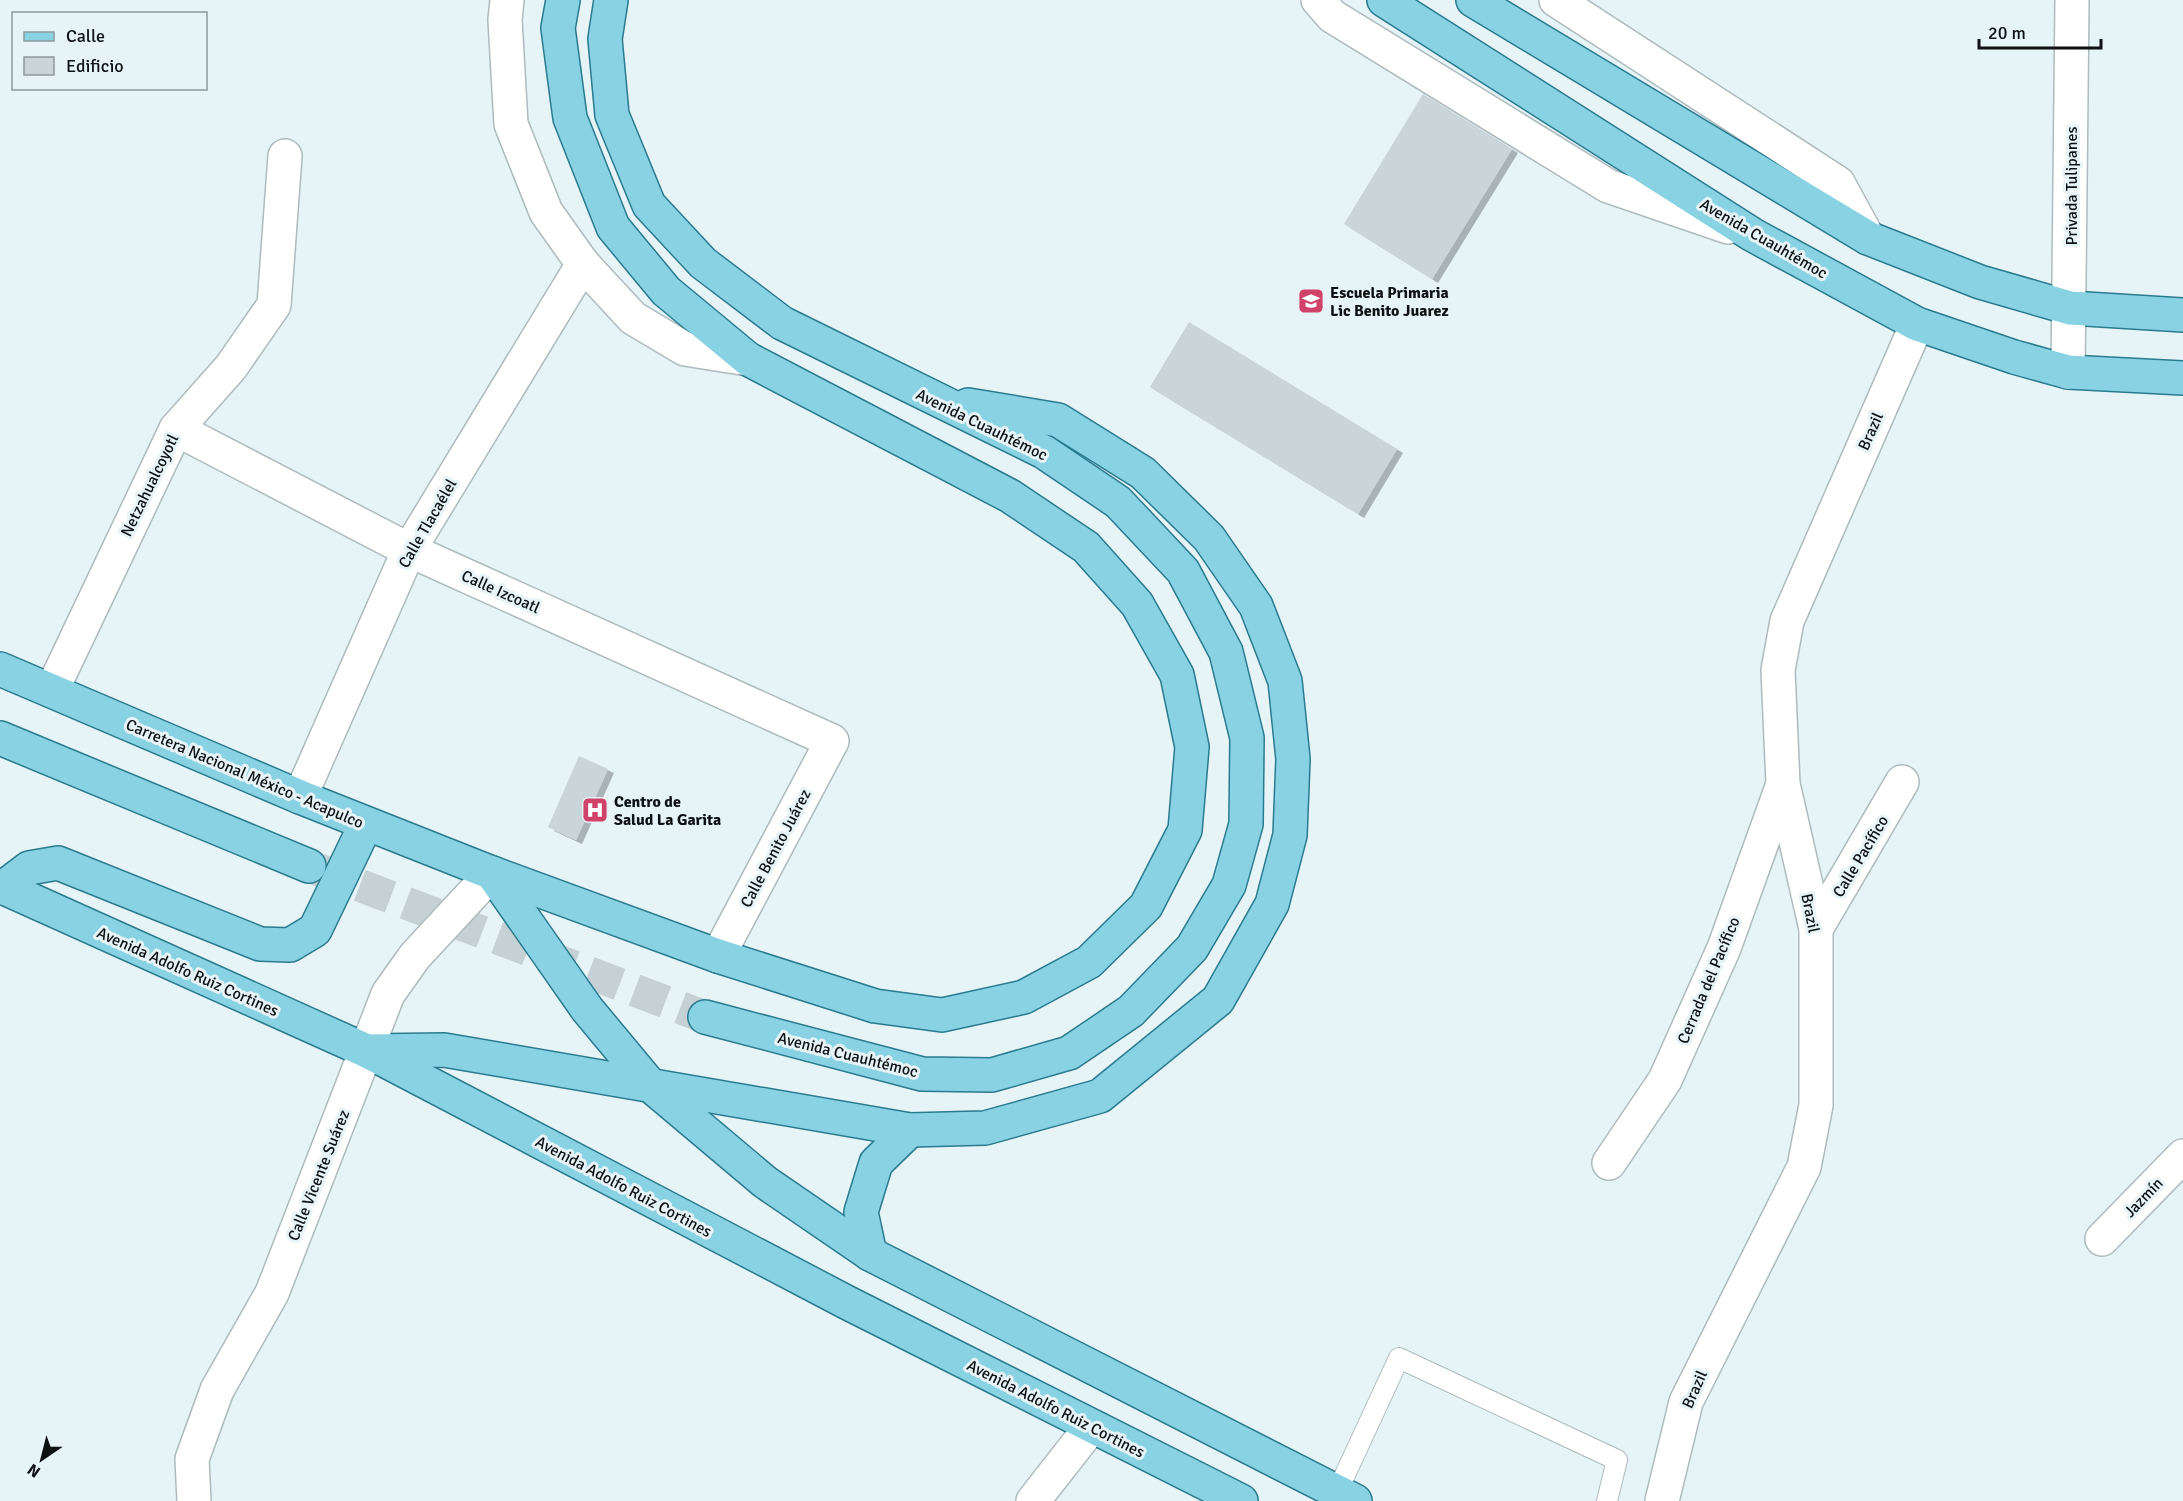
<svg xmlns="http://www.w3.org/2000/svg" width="2183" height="1501" font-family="Signika,sans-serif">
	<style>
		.building { fill: #c9d5d9; filter: url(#shadow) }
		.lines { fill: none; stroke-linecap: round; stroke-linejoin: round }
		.primary-tunnel { stroke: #c5d1d5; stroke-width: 33; stroke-dasharray: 33 16; stroke-linecap: butt }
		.service-casing { stroke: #aebbbe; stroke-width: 22 }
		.minor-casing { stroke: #aebbbe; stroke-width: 36 }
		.tertiary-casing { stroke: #aebbbe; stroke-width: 36 }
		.primary-casing { stroke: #2a7b8f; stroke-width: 36 }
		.service { stroke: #fff; stroke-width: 20 }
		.minor { stroke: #fff; stroke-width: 33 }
		.tertiary { stroke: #fff; stroke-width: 33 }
		.primary { stroke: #89d2e4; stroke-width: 33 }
		.labels { text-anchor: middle; stroke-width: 6; stroke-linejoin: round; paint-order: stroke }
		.street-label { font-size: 16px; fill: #0d1113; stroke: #e6f3f7 }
		.poi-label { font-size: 16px; font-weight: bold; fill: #0d1113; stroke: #e6f3f7; text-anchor: start }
	</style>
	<defs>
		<filter id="shadow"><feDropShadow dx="6" dy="4" stdDeviation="0" flood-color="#0004"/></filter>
	</defs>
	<rect width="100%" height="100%" fill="#e6f3f7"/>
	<g class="building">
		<path d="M1423,94L1512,149L1432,279L1344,224Z"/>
		<path d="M1189,322L1397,449L1358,514L1150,387Z"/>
		<path d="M579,756L608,769L576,840L548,827Z"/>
	</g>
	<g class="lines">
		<path class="primary-tunnel" d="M314,868L705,1017"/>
		<defs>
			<path id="service" d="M1337,1492L1399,1358L1617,1460L1607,1501"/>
			<g id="minor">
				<path d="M1318,0L1332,16L1608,186L1728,227"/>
				<path d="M2068,372L2072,0"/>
				<path d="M176,429L409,550L832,741L718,956"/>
				<path d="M52,690L176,429L231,367L274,305L285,156"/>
				<path d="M300,797L409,550L583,264"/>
				<path d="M1816,929L1902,782"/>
				<path d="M1609,1163L1665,1080L1724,948L1783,784"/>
				<path d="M2102,1239L2183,1156"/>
				<path d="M194,1501L192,1459L217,1390L272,1293L388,994L415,956L492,873"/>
				<path d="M1033,1501L1091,1427"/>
				<path d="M1662,1501L1686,1402L1804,1167L1816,1105V929L1783,784L1778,670L1787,621L1917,324"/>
			</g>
			<g id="tertiary">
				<path d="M507,0L505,20L511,124L546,212L583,264L633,318L685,349L748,359"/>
				<path d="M1556,0L1838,183L1868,238"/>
			</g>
			<g id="primary">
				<path d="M611,0L605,39L612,115L649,205L703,263L782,323L1044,452L1118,502L1183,571L1226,652L1247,738L1246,824L1229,885L1192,948L1131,1011L1069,1053L992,1075L922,1074L705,1017"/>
				<path d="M1384,0L1753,235L1917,324L2014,357L2068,372L2183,378"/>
				<path d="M1473,0L1868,238L1980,282L2070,308L2183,315"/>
				<path d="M0,669L300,797L492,873L718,956L875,1006L942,1015L1024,997L1089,962L1146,906L1185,830L1192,747L1177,675L1137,604L1086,547L1010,496L748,359L666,291L613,227L570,118L558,28L563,0"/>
				<path d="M0,738L309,866"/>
				<path d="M492,873L587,1009L651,1086L765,1182L870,1254L1355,1501"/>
				<path d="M0,886L367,1051L848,1303L1241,1501"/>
				<path d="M3,888L29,868L58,863L260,944L290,945L315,930L366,824"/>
				<path d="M367,1051L444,1050L910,1130L985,1128L1100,1096L1218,1000L1272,904L1290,835L1293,759L1285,681L1256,606L1209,538L1143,473L1058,420L968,405"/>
				<path d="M870,1254L861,1212L876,1163L910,1130"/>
			</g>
		</defs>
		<use href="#service" class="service-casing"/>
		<use href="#minor" class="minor-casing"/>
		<use href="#tertiary" class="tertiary-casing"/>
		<use href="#primary" class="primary-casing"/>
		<use href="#service" class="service"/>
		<use href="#minor" class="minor"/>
		<use href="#tertiary" class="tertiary"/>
		<use href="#primary" class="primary"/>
	</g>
	<defs>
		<symbol id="school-square" viewBox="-11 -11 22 22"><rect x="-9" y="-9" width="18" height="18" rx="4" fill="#d1426a" stroke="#e6f3f7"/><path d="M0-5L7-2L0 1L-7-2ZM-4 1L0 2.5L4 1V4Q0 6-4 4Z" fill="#fff"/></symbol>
		<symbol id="hospital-square" viewBox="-11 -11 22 22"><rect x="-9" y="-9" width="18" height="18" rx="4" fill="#d1426a" stroke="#e6f3f7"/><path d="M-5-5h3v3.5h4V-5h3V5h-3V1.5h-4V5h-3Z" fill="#fff"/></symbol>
	</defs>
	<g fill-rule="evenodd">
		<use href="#school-square" x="1296" y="286" width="30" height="30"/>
		<use href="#hospital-square" x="580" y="795" width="30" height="30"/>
	</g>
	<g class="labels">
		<g class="street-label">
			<text transform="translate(2071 186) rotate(-90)" y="6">Privada Tulipanes</text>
			<text transform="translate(1764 238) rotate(30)" y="6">Avenida Cuauhtémoc</text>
			<text transform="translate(982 424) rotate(26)" y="6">Avenida Cuauhtémoc</text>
			<text transform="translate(1870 431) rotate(-66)" y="6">Brazil</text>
			<text transform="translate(149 485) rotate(-64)" y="6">Netzahualcoyotl</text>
			<text transform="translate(427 523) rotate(-60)" y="6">Calle Tlacaélel</text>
			<text transform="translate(501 591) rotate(24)" y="6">Calle Izcoatl</text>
			<text transform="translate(245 773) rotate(23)" y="6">Carretera Nacional México - Acapulco</text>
			<text transform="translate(775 848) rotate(-62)" y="6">Calle Benito Juárez</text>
			<text transform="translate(1860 856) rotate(-59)" y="6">Calle Pacífico</text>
			<text transform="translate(1811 913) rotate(79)" y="6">Brazil</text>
			<text transform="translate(188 971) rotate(24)" y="6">Avenida Adolfo Ruiz Cortines</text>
			<text transform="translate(1708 980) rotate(-67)" y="6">Cerrada del Pacífico</text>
			<text transform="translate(848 1054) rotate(14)" y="6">Avenida Cuauhtémoc</text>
			<text transform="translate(318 1175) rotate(-68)" y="6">Calle Vicente Suárez</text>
			<text transform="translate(624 1186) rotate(28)" y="6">Avenida Adolfo Ruiz Cortines</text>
			<text transform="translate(2143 1197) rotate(-46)" y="6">Jazmín</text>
			<text transform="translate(1694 1389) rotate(-66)" y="6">Brazil</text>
			<text transform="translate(1056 1408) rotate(27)" y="6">Avenida Adolfo Ruiz Cortines</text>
		</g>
		<g class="poi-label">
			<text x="1330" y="298">Escuela Primaria<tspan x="1330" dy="18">Lic Benito Juarez</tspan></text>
			<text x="614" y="807">Centro de<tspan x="614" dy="18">Salud La Garita</tspan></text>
		</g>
	</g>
	<rect x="12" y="12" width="195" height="78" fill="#e6f3f7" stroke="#8f999c" stroke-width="1.5"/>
	<rect x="24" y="32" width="30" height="9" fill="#89d2e4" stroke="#8f999c" stroke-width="1.5"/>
	<text x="66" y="42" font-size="18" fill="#0d1113">Calle</text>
	<rect x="24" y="57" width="30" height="18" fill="#c9d5d9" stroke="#8f999c" stroke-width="1.5"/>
	<text x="66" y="72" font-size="18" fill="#0d1113">Edificio</text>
	<g transform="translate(42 1459) rotate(215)" stroke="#e6f3f7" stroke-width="4.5" paint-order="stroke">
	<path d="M0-4.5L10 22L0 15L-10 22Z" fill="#0d1113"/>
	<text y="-9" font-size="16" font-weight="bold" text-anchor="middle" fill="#0d1113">N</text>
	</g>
	<path d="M1979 39v9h122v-9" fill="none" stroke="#0d1113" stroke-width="3"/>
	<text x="1988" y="39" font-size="18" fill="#0d1113" stroke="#e6f3f7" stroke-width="4.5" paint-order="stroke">20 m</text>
</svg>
